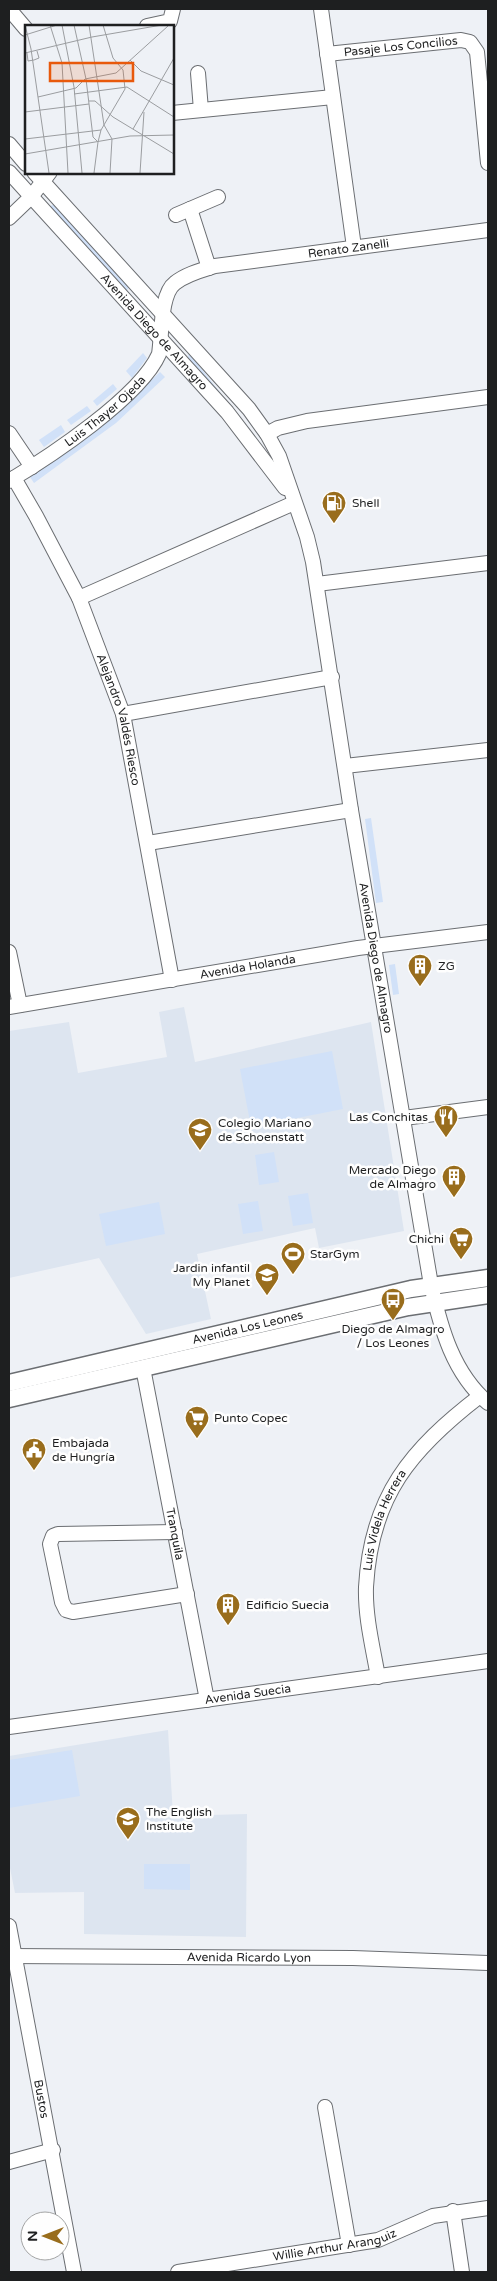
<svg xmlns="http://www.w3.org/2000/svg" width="497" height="2281" font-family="'Varela Round',sans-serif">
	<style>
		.built { fill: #dde5f0 }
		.green { fill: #d1e1f8 }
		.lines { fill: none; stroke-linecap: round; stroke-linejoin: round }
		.minor-casing { stroke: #6b6e72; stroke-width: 16 }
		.major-casing { stroke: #6b6e72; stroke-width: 19 }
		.minor { stroke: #fff; stroke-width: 14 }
		.major { stroke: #fff; stroke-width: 16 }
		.labels { text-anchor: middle; stroke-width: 5; stroke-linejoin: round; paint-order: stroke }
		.street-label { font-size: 12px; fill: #1e1f20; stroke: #fefefe }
		.poi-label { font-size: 12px; fill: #1e1f20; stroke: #fefefe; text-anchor: start }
		.inset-road { fill: none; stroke: #9b9da0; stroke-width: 1 }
		.view { fill: #e8590c; fill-opacity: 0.15; stroke: #e8590c; stroke-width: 2.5 }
		.inset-edge { fill: none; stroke: #1e1f20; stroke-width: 2.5 }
	</style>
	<rect width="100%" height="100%" fill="#eef1f6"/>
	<g class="built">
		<path d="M184,1007L195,1062L371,1022L404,1231L319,1248L315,1228L197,1254L211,1319L146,1334L99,1258L9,1278V1031L69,1022L78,1073L167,1057L159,1012Z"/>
		<path d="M168,1730L173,1816L247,1814L246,1937L84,1934V1892L15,1893L9,1863V1756Z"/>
	</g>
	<g class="green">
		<path d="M52,205H56L129,287L126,292L50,207Z"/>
		<path d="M143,353L147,358L132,378L126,371Z"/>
		<path d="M189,353L222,395L187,361Z"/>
		<path d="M160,372L165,377L116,423L34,483L30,477C76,445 119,411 160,372Z"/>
		<path d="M113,384L117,389L97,406L93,401Z"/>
		<path d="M87,406L91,411L71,425L67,420Z"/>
		<path d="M61,425L65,432L44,447L39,440Z"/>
		<path d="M371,818L383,902L376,903L365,819Z"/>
		<path d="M395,964L399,994L393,995L389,965Z"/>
		<path d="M332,1051L343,1109L251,1127L240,1069Z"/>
		<path d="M274,1152L279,1182L259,1185L255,1155Z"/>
		<path d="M308,1193L313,1223L293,1226L288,1196Z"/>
		<path d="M258,1201L263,1231L243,1234L238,1204Z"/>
		<path d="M159,1202L165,1234L106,1246L99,1214Z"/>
		<path d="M72,1750L80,1796L9,1808V1760Z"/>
		<path d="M144,1864H190V1890L144,1889Z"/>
	</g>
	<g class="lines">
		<defs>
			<g id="minor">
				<path d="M9,9L26,29"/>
				<path d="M321,9L354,247"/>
				<path d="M147,26L170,21L173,9"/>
				<path id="s1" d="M327,54L461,40L470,42L477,52L488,163"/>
				<path d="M198,73L201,110"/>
				<path d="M172,113L333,97"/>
				<path d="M9,144L26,164"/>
				<path id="s2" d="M9,172L227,412L285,488"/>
				<path id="s3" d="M34,172L249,409L267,434L279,456L307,537L313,562L351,810L431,1285C441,1329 453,1373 488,1403"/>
				<path d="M190,209L209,268"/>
				<path d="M176,215L218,197"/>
				<path d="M9,218L31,197L50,172"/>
				<path d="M9,433L32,467"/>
				<path d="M267,434L278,428L307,421L488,397"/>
				<path id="s4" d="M14,478L36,516L79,598L123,714L172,980"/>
				<path id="s5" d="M9,481C49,457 140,397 159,354C162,336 160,294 175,283C186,274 202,270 215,266L488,230"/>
				<path d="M317,584L488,563"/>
				<path d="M79,598L294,503"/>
				<path d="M123,714L332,677"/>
				<path d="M345,766L488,750"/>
				<path d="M148,843L351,810"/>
				<path d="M9,952L20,1005"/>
				<path id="s6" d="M9,1007L358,948L488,932"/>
				<path d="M404,1118L488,1107"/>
				<path id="s7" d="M143,1368L207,1700"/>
				<path d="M175,1532L58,1534L53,1536L50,1544L62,1602L66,1610L73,1612L187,1594"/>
				<path id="s8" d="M378,1677C373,1648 365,1617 366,1587C371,1496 411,1449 480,1396"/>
				<path id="s9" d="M9,1727L488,1661"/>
				<path id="s10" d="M9,1926L74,2272"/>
				<path id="s11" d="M9,1956L353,1958L488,1963"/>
				<path d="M325,2107L349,2245"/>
				<path d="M9,2162L53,2150"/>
				<path d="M453,2211L462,2272"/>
				<path id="s12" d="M178,2272L378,2240L433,2216L488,2208"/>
			</g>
			<g id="major">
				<path id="s13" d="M9,1383L411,1289L488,1278"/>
				<path d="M9,1399L408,1307L488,1295"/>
			</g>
		</defs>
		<use href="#minor" class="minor-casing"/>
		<use href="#major" class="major-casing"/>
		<use href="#minor" class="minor"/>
		<use href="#major" class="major"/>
	</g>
	<defs>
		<symbol id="fuel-pin" viewBox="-11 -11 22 30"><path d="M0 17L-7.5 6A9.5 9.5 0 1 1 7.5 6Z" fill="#996d1c" stroke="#fefefe"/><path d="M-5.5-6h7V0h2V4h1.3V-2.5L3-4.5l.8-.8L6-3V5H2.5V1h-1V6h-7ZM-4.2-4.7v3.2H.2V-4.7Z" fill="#fff"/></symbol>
		<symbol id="building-pin" viewBox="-11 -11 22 30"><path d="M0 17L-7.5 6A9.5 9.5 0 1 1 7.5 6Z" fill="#996d1c" stroke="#fefefe"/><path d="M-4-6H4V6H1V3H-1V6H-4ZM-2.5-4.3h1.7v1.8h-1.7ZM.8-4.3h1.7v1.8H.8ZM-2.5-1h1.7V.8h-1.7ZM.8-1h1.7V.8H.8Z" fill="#fff"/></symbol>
		<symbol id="restaurant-pin" viewBox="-11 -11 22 30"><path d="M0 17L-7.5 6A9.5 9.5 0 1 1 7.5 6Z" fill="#996d1c" stroke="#fefefe"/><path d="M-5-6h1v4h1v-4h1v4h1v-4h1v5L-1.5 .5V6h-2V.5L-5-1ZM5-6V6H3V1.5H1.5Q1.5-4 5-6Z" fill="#fff"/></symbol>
		<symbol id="school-pin" viewBox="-11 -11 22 30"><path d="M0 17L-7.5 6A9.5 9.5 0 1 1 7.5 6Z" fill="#996d1c" stroke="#fefefe"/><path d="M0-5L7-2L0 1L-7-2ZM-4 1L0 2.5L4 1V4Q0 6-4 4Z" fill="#fff"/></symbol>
		<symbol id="supermarket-pin" viewBox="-11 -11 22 30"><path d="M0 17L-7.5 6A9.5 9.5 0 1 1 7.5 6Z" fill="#996d1c" stroke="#fefefe"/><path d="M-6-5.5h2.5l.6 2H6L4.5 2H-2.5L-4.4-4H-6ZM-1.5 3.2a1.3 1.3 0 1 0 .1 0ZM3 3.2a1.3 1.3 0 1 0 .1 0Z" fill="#fff"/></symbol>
		<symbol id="stadium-pin" viewBox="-11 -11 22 30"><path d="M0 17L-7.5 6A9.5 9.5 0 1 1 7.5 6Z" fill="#996d1c" stroke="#fefefe"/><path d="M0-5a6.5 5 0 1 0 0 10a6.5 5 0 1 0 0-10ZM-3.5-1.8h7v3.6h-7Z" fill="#fff"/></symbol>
		<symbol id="bus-pin" viewBox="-11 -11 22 30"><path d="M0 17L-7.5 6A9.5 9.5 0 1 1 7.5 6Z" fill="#996d1c" stroke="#fefefe"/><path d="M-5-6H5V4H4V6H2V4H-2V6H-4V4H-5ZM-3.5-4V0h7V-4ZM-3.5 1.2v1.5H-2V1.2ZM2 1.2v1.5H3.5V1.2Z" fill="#fff"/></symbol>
		<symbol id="civic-pin" viewBox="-11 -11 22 30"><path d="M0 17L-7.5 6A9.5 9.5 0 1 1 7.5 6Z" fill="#996d1c" stroke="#fefefe"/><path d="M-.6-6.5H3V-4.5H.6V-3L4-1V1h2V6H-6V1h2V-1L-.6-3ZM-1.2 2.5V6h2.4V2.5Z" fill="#fff"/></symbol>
	</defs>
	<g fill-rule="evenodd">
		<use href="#fuel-pin" x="320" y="489" width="28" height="38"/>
		<use href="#building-pin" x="406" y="952" width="28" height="38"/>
		<use href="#restaurant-pin" x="432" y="1103" width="28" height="38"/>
		<use href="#school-pin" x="186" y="1116" width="28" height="38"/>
		<use href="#building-pin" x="440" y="1163" width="28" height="38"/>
		<use href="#supermarket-pin" x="447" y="1225" width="28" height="38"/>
		<use href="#stadium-pin" x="279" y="1240" width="28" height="38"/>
		<use href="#school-pin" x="253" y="1261" width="28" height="38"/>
		<use href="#bus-pin" x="379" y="1286" width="28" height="38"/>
		<use href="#supermarket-pin" x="183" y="1404" width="28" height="38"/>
		<use href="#civic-pin" x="20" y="1436" width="28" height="38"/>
		<use href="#building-pin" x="214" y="1591" width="28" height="38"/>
		<use href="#school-pin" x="114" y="1805" width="28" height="38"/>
	</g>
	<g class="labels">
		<g class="street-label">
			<text dy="4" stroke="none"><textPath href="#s1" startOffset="74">Pasaje Los Concilios</textPath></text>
			<text dy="4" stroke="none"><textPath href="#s5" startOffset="451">Renato Zanelli</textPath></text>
			<text dy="4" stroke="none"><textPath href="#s2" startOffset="216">Avenida Diego de Almagro</textPath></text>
			<text dy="4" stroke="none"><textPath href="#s5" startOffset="119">Luis Thayer Ojeda</textPath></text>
			<text dy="4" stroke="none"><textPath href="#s4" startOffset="265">Alejandro Valdés Riesco</textPath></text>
			<text dy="4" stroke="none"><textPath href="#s3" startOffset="888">Avenida Diego de Almagro</textPath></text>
			<text dy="4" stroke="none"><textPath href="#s6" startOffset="242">Avenida Holanda</textPath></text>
			<text dy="4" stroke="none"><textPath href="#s13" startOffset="245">Avenida Los Leones</textPath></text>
			<text dy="4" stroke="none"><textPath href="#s8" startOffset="161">Luis Videla Herrera</textPath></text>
			<text dy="4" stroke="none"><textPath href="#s7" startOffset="169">Tranquila</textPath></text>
			<text dy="4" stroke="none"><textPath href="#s9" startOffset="241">Avenida Suecia</textPath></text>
			<text dy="4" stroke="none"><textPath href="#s11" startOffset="240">Avenida Ricardo Lyon</textPath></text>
			<text dy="4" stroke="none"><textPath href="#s10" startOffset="176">Bustos</textPath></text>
			<text dy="4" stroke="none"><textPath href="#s12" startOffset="159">Willie Arthur Aranguiz</textPath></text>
		</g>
		<g class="poi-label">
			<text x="352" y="507">Shell</text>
			<text x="438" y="970">ZG</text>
			<text x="428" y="1121" text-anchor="end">Las Conchitas</text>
			<text x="218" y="1127">Colegio Mariano<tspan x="218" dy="14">de Schoenstatt</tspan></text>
			<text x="436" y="1174" text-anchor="end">Mercado Diego<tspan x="436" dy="14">de Almagro</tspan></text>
			<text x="444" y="1243" text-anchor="end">Chichi</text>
			<text x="310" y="1258">StarGym</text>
			<text x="250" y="1272" text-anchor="end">Jardin infantil<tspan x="250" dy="14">My Planet</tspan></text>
			<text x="393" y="1333" text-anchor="middle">Diego de Almagro<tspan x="393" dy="14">/ Los Leones</tspan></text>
			<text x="214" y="1422">Punto Copec</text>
			<text x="52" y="1447">Embajada<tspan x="52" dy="14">de Hungría</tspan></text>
			<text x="246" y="1609">Edificio Suecia</text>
			<text x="146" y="1816">The English<tspan x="146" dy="14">Institute</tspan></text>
		</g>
	</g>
	<g transform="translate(25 25)">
		<rect width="149" height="149" fill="#eef1f6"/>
		<path class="inset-road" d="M0,0L6,24M25,0L37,38L43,148M37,0L49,62L57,148M49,0L61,54L68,112L73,117L69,148M64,0L79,100L87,114L85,148M0,10L32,0M6,24L24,148M0,28L67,12L137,0M2,28L3,36L9,35L14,33L12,26M105,35L116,46M116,46L149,60M49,69L102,62L149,92M13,72L51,63L60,54L91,48L143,1M64,76H70L88,92L149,129M0,87L64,79M108,104L149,33M0,114L76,105M73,117L76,105L100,64L98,45L88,33L78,0M0,129L105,111L149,110M115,148L119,87"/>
		<path class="view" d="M25,38H108V56H25Z"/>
		<rect width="149" height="149" class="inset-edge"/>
	</g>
	<rect width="497" height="2281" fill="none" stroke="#1e1f20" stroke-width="20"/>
	<g transform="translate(45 2236) rotate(270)"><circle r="24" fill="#fefefe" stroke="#a4a5a5"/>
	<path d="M0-4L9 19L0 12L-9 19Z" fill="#996d1c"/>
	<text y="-8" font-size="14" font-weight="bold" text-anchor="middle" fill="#1e1f20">N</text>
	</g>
</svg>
